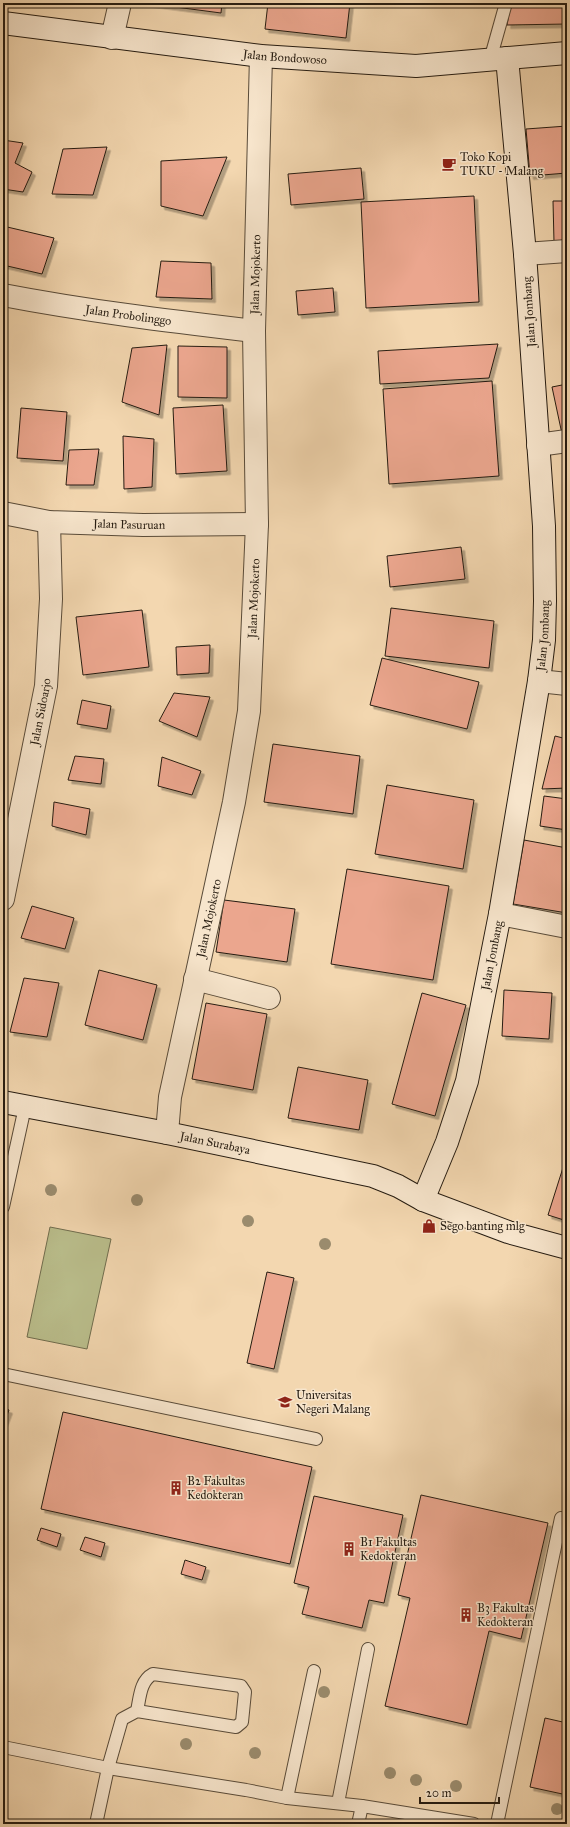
<svg xmlns="http://www.w3.org/2000/svg" width="570" height="1827" font-family="'IM FELL Great Primer',serif">
	<style>
		.green { fill: #babe8c; stroke: #706d4e }
		.building { fill: #eba68e; stroke: #261c11; filter: url(#shadow) }
		.lines { fill: none; stroke-linecap: round; stroke-linejoin: round }
		.lane-casing { stroke: #594b39; stroke-width: 14 }
		.street-casing { stroke: #594b39; stroke-width: 24 }
		.secondary-casing { stroke: #261c11; stroke-width: 24 }
		.lane { stroke: #f7e5cc; stroke-width: 12 }
		.street { stroke: #f7e5cc; stroke-width: 22 }
		.secondary { stroke: #f7e5cc; stroke-width: 22 }
		.tree { fill: #9a8b6d }
		.labels { text-anchor: middle; stroke-width: 3; stroke-linejoin: round; paint-order: stroke }
		.street-label { font-size: 12px; fill: #261c11; stroke: #f7e5cc }
		.poi-label { font-size: 12px; fill: #261c11; stroke: #f7e5cc; text-anchor: start }
	</style>
	<defs>
		<filter id="shadow"><feDropShadow dx="3.5" dy="3.5" stdDeviation="0" flood-color="#0004"/></filter>
	</defs>
	<rect width="100%" height="100%" fill="#f3d7b0"/>
	<filter id="stains"><feTurbulence type="fractalNoise" baseFrequency=".005" numOctaves="4"/><feColorMatrix values="0 0 0 0 .2 0 0 0 0 .09 0 0 0 0 .02 0 0 0 .5 -.17"/></filter>
	<radialGradient id="worn" r=".72"><stop offset=".6" stop-color="#630" stop-opacity="0"/><stop offset="1" stop-color="#630" stop-opacity=".3"/></radialGradient>
	<path class="green" d="M50,1227L111,1239L87,1349L27,1337Z"/>
	<g class="building">
		<path d="M145,3H222L221,13Z"/>
		<path d="M268,3H350L346,38L265,29Z"/>
		<path d="M511,3H567V24L507,25Z"/>
		<path d="M567,126V173L530,176L526,129Z"/>
		<path d="M3,140L23,143L15,163L32,172L23,192L3,189Z"/>
		<path d="M107,147L93,195L52,194L63,149Z"/>
		<path d="M227,157L203,216L161,206V161Z"/>
		<path d="M361,168L364,199L291,205L288,174Z"/>
		<path d="M474,196L479,302L366,308L361,202Z"/>
		<path d="M553,201H567V242H554Z"/>
		<path d="M3,226L54,238L42,274L3,265Z"/>
		<path d="M161,261L211,263L212,299L156,297Z"/>
		<path d="M333,288L335,312L298,315L296,291Z"/>
		<path d="M498,344L489,378L380,384L378,351Z"/>
		<path d="M167,345L159,415L122,402L132,348Z"/>
		<path d="M178,346L227,347V398L178,397Z"/>
		<path d="M492,381L499,476L389,484L383,389Z"/>
		<path d="M567,384V433L562,434L552,387Z"/>
		<path d="M223,405L227,471L176,474L173,408Z"/>
		<path d="M21,408L67,412L63,461L17,458Z"/>
		<path d="M123,436L154,439L152,487L124,489Z"/>
		<path d="M99,449L94,485H66L69,450Z"/>
		<path d="M564,462H567V496H566Z"/>
		<path d="M461,547L465,579L390,587L387,556Z"/>
		<path d="M391,608L494,621L489,668L385,656Z"/>
		<path d="M142,610L149,667L83,675L76,617Z"/>
		<path d="M210,645L209,673L177,675L176,647Z"/>
		<path d="M382,658L479,682L467,729L370,705Z"/>
		<path d="M174,693L210,697L197,737L159,721Z"/>
		<path d="M82,700L111,706L107,729L77,724Z"/>
		<path d="M555,736L567,739V788L542,789Z"/>
		<path d="M273,744L360,756L353,814L264,802Z"/>
		<path d="M75,756L104,759L101,784L68,780Z"/>
		<path d="M162,757L201,771L192,795L158,786Z"/>
		<path d="M387,785L474,800L463,869L375,854Z"/>
		<path d="M544,796L567,799V830L540,826Z"/>
		<path d="M54,802L90,809L86,835L52,826Z"/>
		<path d="M524,840L567,848V913L513,904Z"/>
		<path d="M347,869L449,886L433,980L331,964Z"/>
		<path d="M224,900L295,909L287,962L216,952Z"/>
		<path d="M32,906L74,918L65,949L21,938Z"/>
		<path d="M99,970L157,985L143,1040L85,1025Z"/>
		<path d="M24,978L59,983L47,1037L10,1032Z"/>
		<path d="M504,990L552,993L549,1039L502,1036Z"/>
		<path d="M422,993L466,1005L435,1116L392,1104Z"/>
		<path d="M206,1003L267,1014L253,1090L192,1079Z"/>
		<path d="M298,1067L368,1080L359,1130L288,1118Z"/>
		<path d="M567,1155V1221L548,1215Z"/>
		<path d="M267,1272L294,1278L274,1369L247,1363Z"/>
		<path d="M3,1408L9,1410L4,1423H3Z"/>
		<path d="M63,1412L312,1467L290,1564L41,1509Z"/>
		<path d="M421,1495L548,1523L521,1639L489,1631L467,1725L385,1706L410,1598L398,1595Z"/>
		<path d="M314,1496L403,1515L384,1603L369,1600L362,1628L302,1614L309,1587L294,1583Z"/>
		<path d="M41,1528L61,1534L57,1547L37,1540Z"/>
		<path d="M85,1537L105,1543L101,1557L80,1550Z"/>
		<path d="M185,1560L206,1567L202,1580L181,1574Z"/>
		<path d="M545,1718L567,1723V1795L530,1787Z"/>
	</g>
	<g class="lines">
		<defs>
			<g id="lane">
				<path d="M490,60L506,3"/>
				<path d="M3,1207L25,1107"/>
				<path d="M3,1374L316,1439"/>
				<path d="M3,1747L108,1768L246,1790L287,1798L362,1806L474,1824"/>
				<path d="M287,1798L314,1671"/>
				<path d="M338,1803L368,1649"/>
				<path d="M96,1824L108,1768L122,1719L137,1711L236,1727L242,1722L245,1692L241,1686L153,1674C140,1681 140,1697 137,1711"/>
				<path d="M358,1824L362,1806"/>
				<path d="M497,1824L561,1518"/>
			</g>
			<g id="street">
				<path d="M112,38L120,3"/>
				<path d="M525,254L567,251"/>
				<path id="s1" d="M3,295C86,311 170,321 254,331"/>
				<path d="M538,445L567,441"/>
				<path id="s2" d="M3,513L49,522L143,525L257,524"/>
				<path d="M539,681L567,684"/>
				<path id="s3" d="M3,899L46,686L51,599L49,522"/>
				<path d="M500,914L567,927"/>
				<path d="M195,979L269,998"/>
				<path id="s4" d="M167,1133L170,1097L234,802L249,711L257,524L254,331L261,56"/>
			</g>
			<g id="secondary">
				<path id="s5" d="M3,23L261,56L416,66L567,53"/>
				<path id="s6" d="M3,1102L167,1133L373,1176L398,1186L423,1200L508,1232L567,1248"/>
				<path id="s7" d="M423,1200L447,1142L467,1081L500,914L539,681L544,640L545,601L544,526L525,254L507,58"/>
			</g>
		</defs>
		<use href="#lane" class="lane-casing"/>
		<use href="#street" class="street-casing"/>
		<use href="#secondary" class="secondary-casing"/>
		<use href="#lane" class="lane"/>
		<use href="#street" class="street"/>
		<use href="#secondary" class="secondary"/>
	</g>
	<g class="tree">
		<circle cx="51" cy="1190" r="6"/>
		<circle cx="137" cy="1200" r="6"/>
		<circle cx="248" cy="1221" r="6"/>
		<circle cx="325" cy="1244" r="6"/>
		<circle cx="324" cy="1692" r="6"/>
		<circle cx="186" cy="1744" r="6"/>
		<circle cx="255" cy="1753" r="6"/>
		<circle cx="390" cy="1773" r="6"/>
		<circle cx="416" cy="1780" r="6"/>
		<circle cx="456" cy="1786" r="6"/>
		<circle cx="557" cy="1809" r="6"/>
	</g>
	<defs>
		<symbol id="cafe-bare" viewBox="-9 -9 18 18"><path d="M-5.5-4.5H6V0H3Q3 3.5 0 3.5H-2.5Q-5.5 3.5-5.5 0ZM3-3.2v2h1.7v-2ZM-6 4.5H4V6H-6Z" fill="#8f2418" stroke="#f7e5cc" stroke-width="2.5" paint-order="stroke"/></symbol>
		<symbol id="shop-bare" viewBox="-9 -9 18 18"><path d="M-5-2.5h2.3a2.7 3.5 0 0 1 5.4 0H5L5.5 6h-11ZM-1.5-2.5h3a1.5 2.3 0 0 0-3 0Z" fill="#8f2418" stroke="#f7e5cc" stroke-width="2.5" paint-order="stroke"/></symbol>
		<symbol id="university-bare" viewBox="-9 -9 18 18"><path d="M0-5L7-2L0 1L-7-2ZM-4 1L0 2.5L4 1V4Q0 6-4 4Z" fill="#8f2418" stroke="#f7e5cc" stroke-width="2.5" paint-order="stroke"/></symbol>
		<symbol id="building-bare" viewBox="-9 -9 18 18"><path d="M-4-6H4V6H1V3H-1V6H-4ZM-2.5-4.3h1.7v1.8h-1.7ZM.8-4.3h1.7v1.8H.8ZM-2.5-1h1.7V.8h-1.7ZM.8-1h1.7V.8H.8Z" fill="#8f2418" stroke="#f7e5cc" stroke-width="2.5" paint-order="stroke"/></symbol>
	</defs>
	<g fill-rule="evenodd">
		<use href="#cafe-bare" x="439" y="154" width="20" height="20"/>
		<use href="#shop-bare" x="419" y="1216" width="20" height="20"/>
		<use href="#university-bare" x="275" y="1392" width="20" height="20"/>
		<use href="#building-bare" x="166" y="1478" width="20" height="20"/>
		<use href="#building-bare" x="339" y="1539" width="20" height="20"/>
		<use href="#building-bare" x="456" y="1605" width="20" height="20"/>
	</g>
	<g class="labels">
		<g class="street-label">
			<text dy="4" stroke="none"><textPath href="#s5" startOffset="284">Jalan Bondowoso</textPath></text>
			<text dy="4" stroke="none"><textPath href="#s4" startOffset="867">Jalan Mojokerto</textPath></text>
			<text transform="translate(529 312) rotate(-94)" y="4">Jalan Jombang</text>
			<text dy="4" stroke="none"><textPath href="#s1" startOffset="127">Jalan Probolinggo</textPath></text>
			<text dy="4" stroke="none"><textPath href="#s2" startOffset="127">Jalan Pasuruan</textPath></text>
			<text dy="4" stroke="none"><textPath href="#s4" startOffset="543">Jalan Mojokerto</textPath></text>
			<text dy="4" stroke="none"><textPath href="#s7" startOffset="579">Jalan Jombang</textPath></text>
			<text dy="4" stroke="none"><textPath href="#s3" startOffset="191">Jalan Sidoarjo</textPath></text>
			<text dy="4" stroke="none"><textPath href="#s4" startOffset="219">Jalan Mojokerto</textPath></text>
			<text dy="4" stroke="none"><textPath href="#s7" startOffset="255">Jalan Jombang</textPath></text>
			<text dy="4" stroke="none"><textPath href="#s6" startOffset="216">Jalan Surabaya</textPath></text>
		</g>
		<g class="poi-label">
			<text x="460" y="161">Toko Kopi<tspan x="460" dy="14">TUKU - Malang</tspan></text>
			<text x="440" y="1230">Sego banting mlg</text>
			<text x="296" y="1399">Universitas<tspan x="296" dy="14">Negeri Malang</tspan></text>
			<text x="187" y="1485">B2 Fakultas<tspan x="187" dy="14">Kedokteran</tspan></text>
			<text x="360" y="1546">B1 Fakultas<tspan x="360" dy="14">Kedokteran</tspan></text>
			<text x="477" y="1612">B3 Fakultas<tspan x="477" dy="14">Kedokteran</tspan></text>
		</g>
	</g>
	<rect width="570" height="1827" fill="none" stroke="#f3d7b0" stroke-width="16"/>
	<rect x="4" y="4" width="562" height="1819" fill="none" stroke="#261c11" stroke-width="2"/>
	<rect x="8" y="8" width="554" height="1811" fill="none" stroke="#261c11"/>
	<path d="M420 1797v6h79v-6" fill="none" stroke="#261c11" stroke-width="2"/>
	<text x="426" y="1797" font-size="12" fill="#261c11" stroke="#f7e5cc" stroke-width="3" paint-order="stroke">20 m</text>
	<rect width="100%" height="100%" filter="url(#stains)"/>
	<rect width="100%" height="100%" fill="url(#worn)"/>
</svg>
